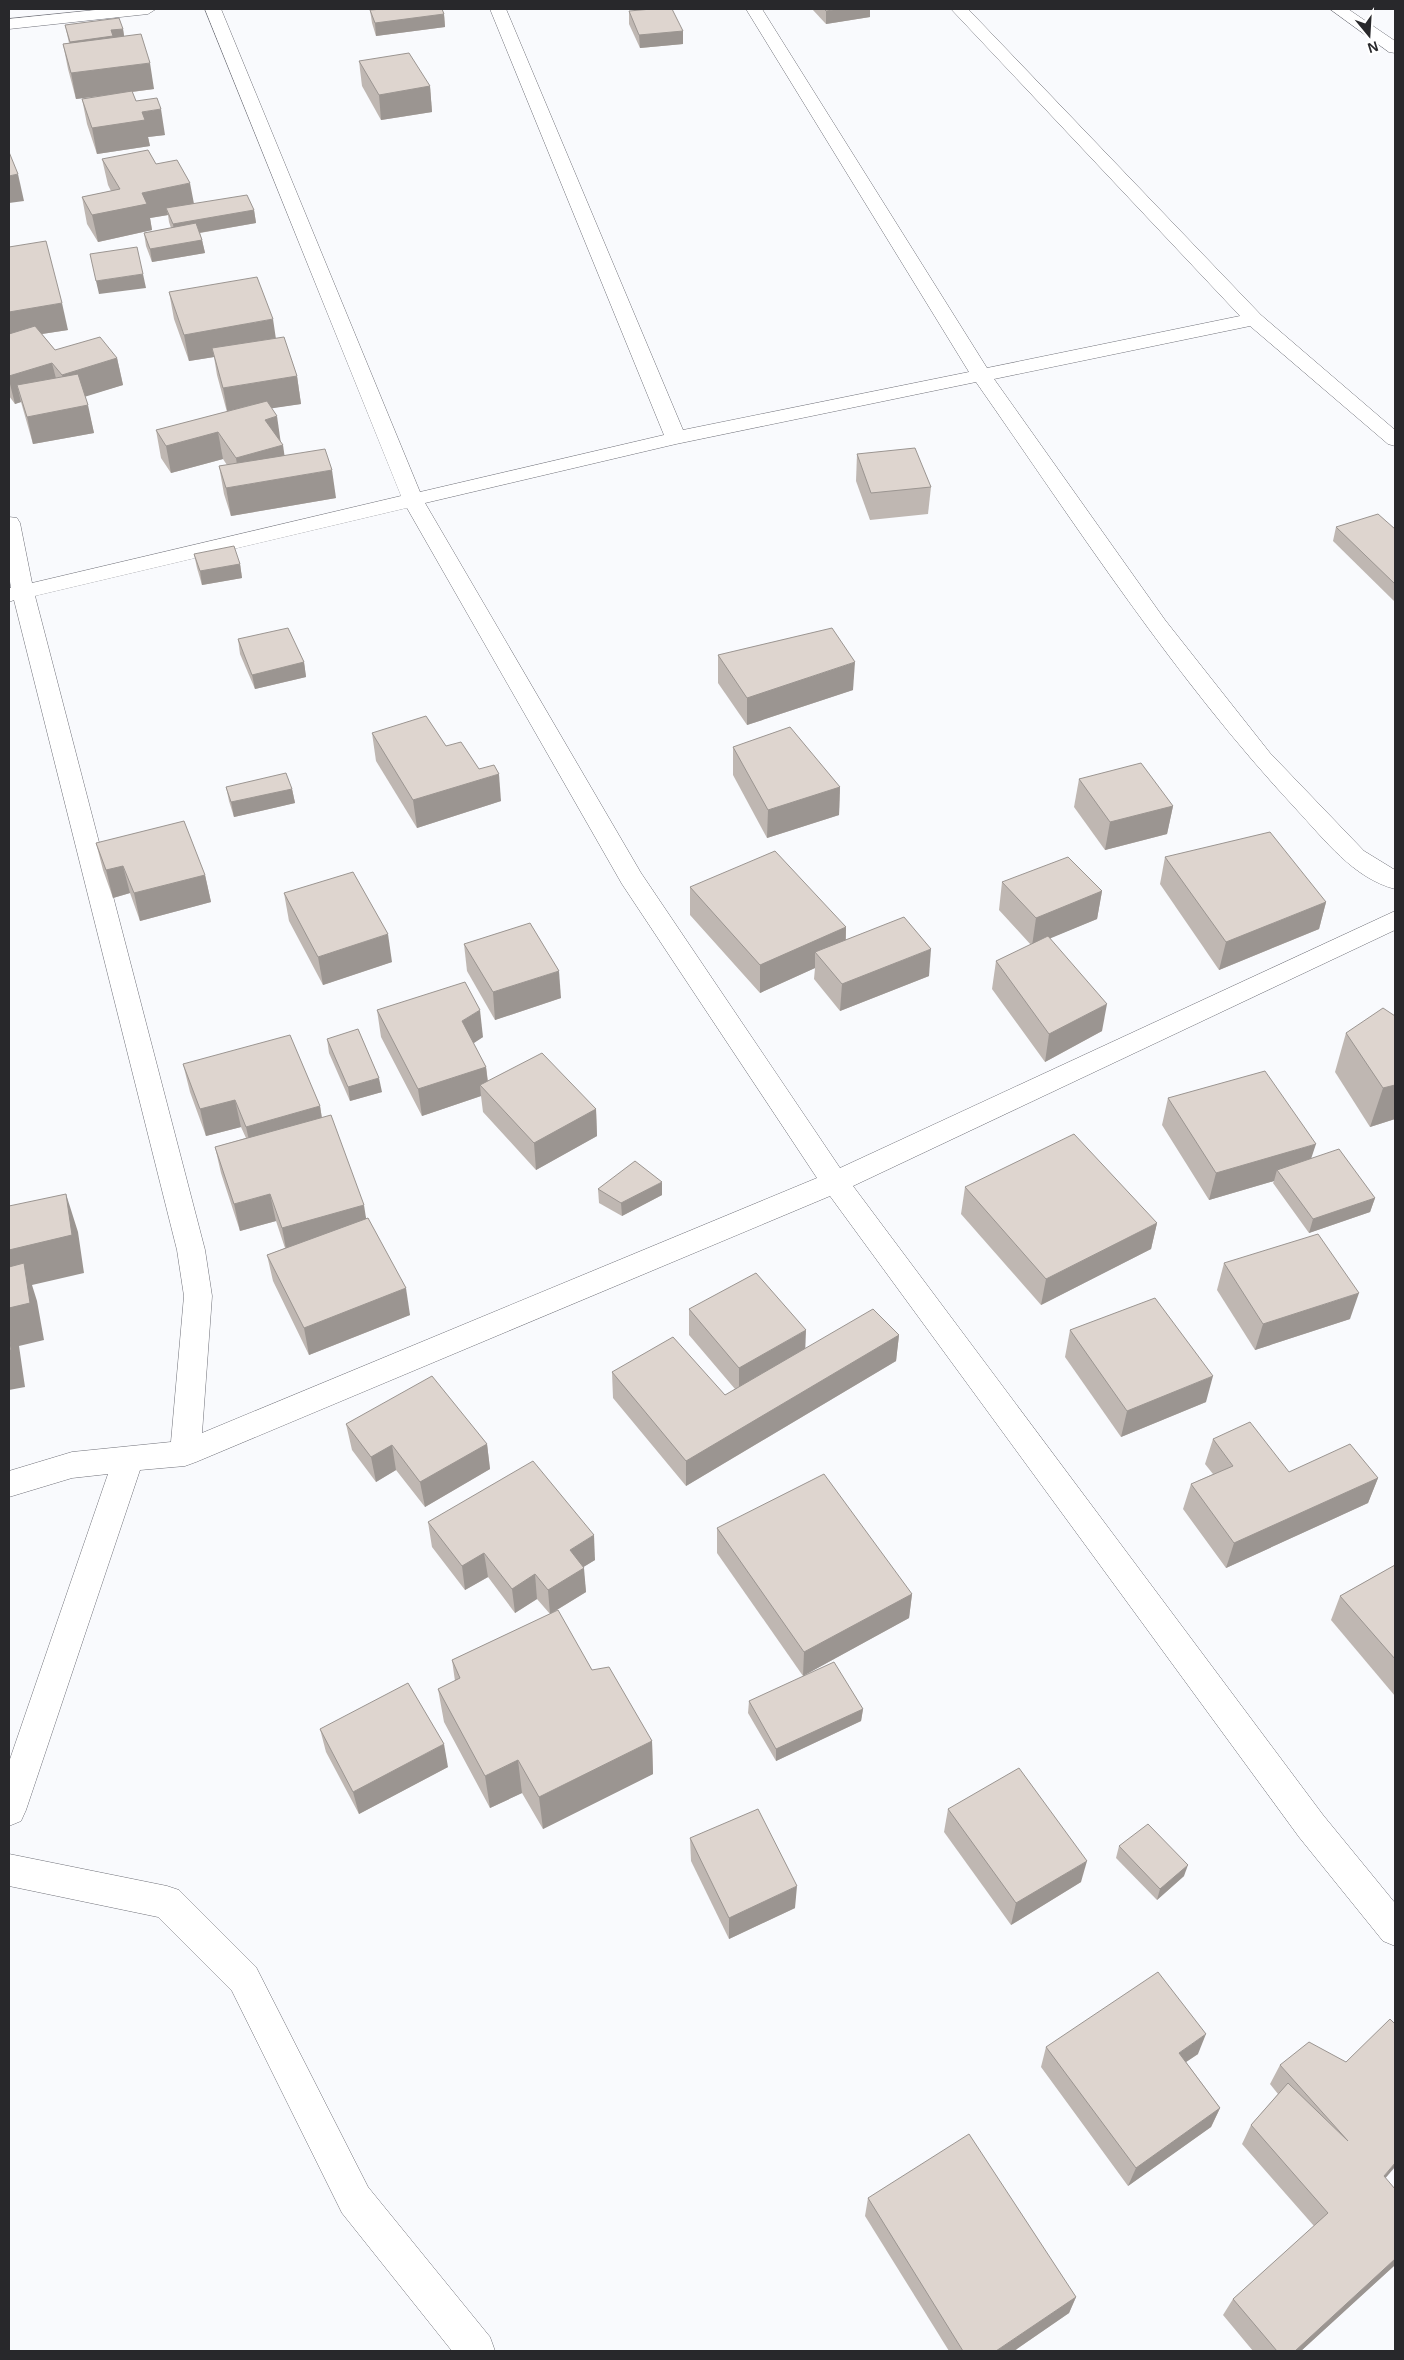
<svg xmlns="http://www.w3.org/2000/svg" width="1404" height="2360" font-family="Helvetica,sans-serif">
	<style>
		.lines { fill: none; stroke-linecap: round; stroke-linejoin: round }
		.street-casing { stroke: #707179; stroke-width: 1 }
		.street { fill: #fff; fill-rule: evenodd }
		.wall { fill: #bfb7b2 }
		.shaded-wall { fill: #9b9591 }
		.building { fill: #ded5cf; stroke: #9b9591 }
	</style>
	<rect width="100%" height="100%" fill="#f9fafd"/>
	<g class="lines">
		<defs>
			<g id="street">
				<path d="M105,9H156L148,14L9,29V19Z"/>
				<path d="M205,9H221L420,492L664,435L490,9H506L683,430L969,372L746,9H762L987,368L1240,316L951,9H968L1261,315L1395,430V446L1388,444L1250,326L994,379L1165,620L1270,753L1364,851L1395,870V889C1353,878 1325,840 1296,809C1175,679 1078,528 976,382L676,444L425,503L641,873L840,1168L1395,911V930L853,1186L1323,1815L1395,1903V1946L1383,1941L1299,1837L830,1196L196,1462L185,1466L140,1470L26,1810L21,1821L9,1826V1762L108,1474L72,1478L9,1497V1471L72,1452L171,1442L184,1296L177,1250L14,600L9,602V588H11L9,575V517L17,518L20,523L32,583L401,496ZM407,508L622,884L817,1178L202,1433L212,1296L205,1250L35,596Z"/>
				<path d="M1330,9H1348L1395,41V53L1389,52Z"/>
				<path d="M9,1854L167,1886L179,1890L256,1967L368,2187L490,2337L495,2351H452L342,2213L232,1991L158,1917L9,1886Z"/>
			</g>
		</defs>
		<use href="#street" class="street-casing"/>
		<use href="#street" class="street"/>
	</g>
	<g class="wall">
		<path d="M812,9H870V17L826,24Z"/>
		<path d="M370,10L444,14L445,27L376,36L372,23Z"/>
		<path d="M629,11L683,31V44L640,48L629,24Z"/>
		<path d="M65,25L123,29L124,36L154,89L132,92L136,101L165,135L148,137L150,146L97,154L87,124L82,99L112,94L76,99L68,69L63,44L69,43Z"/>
		<path d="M359,61L430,86L432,112L381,120L362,86Z"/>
		<path d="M102,159L156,164L194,204L254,210L256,223L200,233L202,240L205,253L152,262L146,246L144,233L171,228L169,222L168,215L150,218L152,230L98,242L87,224L82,197L111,191L108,185Z"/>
		<path d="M9,247L68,330L42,334L55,350L117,358L123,385L85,396L94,433L33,444L21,402L15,404L9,396Z"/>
		<path d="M169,292L276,338L297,376L301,404L271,408L284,456L336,498L231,516L224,494L219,466L227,465L223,459L171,473L161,458L156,430L227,412L217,375L214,357L189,361L174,319Z"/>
		<path d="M857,454L931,487L928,514L870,520L856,481Z"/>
		<path d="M1336,527L1395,529V602L1333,541Z"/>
		<path d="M194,554L240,564L242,578L202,585L197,568Z"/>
		<path d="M238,639L304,662L306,677L255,689L240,654Z"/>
		<path d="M718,655L853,690L747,725L718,683Z"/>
		<path d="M372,733L446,746L479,769L501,801L417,828L376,761Z"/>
		<path d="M733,747L840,787L839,815L767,838L733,775Z"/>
		<path d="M1079,779L1173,806L1167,834L1105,850L1074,807Z"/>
		<path d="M226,787L292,789L295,803L234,817L229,801Z"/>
		<path d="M96,843L205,875L211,902L140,921L130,893L113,898L103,870Z"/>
		<path d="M1165,857L1326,902L1319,929L1219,970L1160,884Z"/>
		<path d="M1002,882L1102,891L1097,919L1050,938L1102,1031L1045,1062L992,989L996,961L1031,945L999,910Z"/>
		<path d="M690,887L846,927V940L929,976L840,1011L814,979L815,968L760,993L690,915Z"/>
		<path d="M284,893L392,962L323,985L289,921Z"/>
		<path d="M464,944L561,998L495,1020L467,971Z"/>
		<path d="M377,1010L483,1037L473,1043L486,1067L488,1081L596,1109L597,1136L536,1170L483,1112L481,1096L422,1116L381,1037Z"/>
		<path d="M1395,1016V1119L1370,1127L1335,1072L1346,1033Z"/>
		<path d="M327,1039L382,1092L350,1101L329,1053Z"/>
		<path d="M183,1064L320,1106L322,1118L366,1218L410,1315L309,1355L273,1281L267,1255L285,1248L276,1221L240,1231L221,1173L215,1147L246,1138L241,1127L206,1136L190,1092Z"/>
		<path d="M1168,1098L1311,1158L1375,1198L1370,1212L1309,1233L1273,1183L1274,1181L1209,1200L1162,1125Z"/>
		<path d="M965,1187L1157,1223L1151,1249L1041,1305L961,1214Z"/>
		<path d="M598,1189L662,1195L622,1216L599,1203Z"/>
		<path d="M1224,1263L1350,1319L1255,1350L1217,1290Z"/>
		<path d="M689,1309L805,1349L899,1335L896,1361L686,1486L613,1398L612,1372L725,1395L735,1389L689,1335Z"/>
		<path d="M1070,1330L1206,1402L1121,1437L1065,1357Z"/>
		<path d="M346,1424L487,1444L490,1469L425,1507L396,1470L376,1482L352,1450Z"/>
		<path d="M1213,1439L1289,1472L1378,1478L1368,1503L1226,1568L1183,1509L1191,1484L1213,1474L1205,1464Z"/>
		<path d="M428,1522L595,1560L583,1567L586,1592L552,1613L592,1670L652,1741L653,1774L543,1829L522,1793L490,1808L444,1722L438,1689L455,1681L452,1660L550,1614L537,1599L515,1613L488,1577L465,1590L432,1547Z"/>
		<path d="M717,1528L912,1594L909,1618L803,1676L717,1553Z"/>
		<path d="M1395,1565V1696L1331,1620L1340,1596Z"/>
		<path d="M749,1701L863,1709L861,1721L776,1761L748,1713Z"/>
		<path d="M320,1729L448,1767L359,1814L326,1752Z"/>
		<path d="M948,1809L1081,1882L1011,1925L944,1832Z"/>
		<path d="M690,1838L795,1908L729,1939L691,1861Z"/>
		<path d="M1119,1846L1184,1876L1157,1900L1116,1858Z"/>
		<path d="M1046,2047L1198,2054L1186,2062L1220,2108L1211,2127L1128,2186L1041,2067Z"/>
		<path d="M1280,2065L1395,2189V2265L1301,2351H1253L1223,2315L1233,2299L1314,2226L1242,2144L1251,2125L1278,2094L1270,2084Z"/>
		<path d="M868,2198L1076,2297L1069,2313L1014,2351H949L865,2216Z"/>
	</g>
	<g class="shaded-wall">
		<path d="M840,9H870V17L826,24V11Z"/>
		<path d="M444,14L445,27L376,36L375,23Z"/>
		<path d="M123,29L125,42L72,55L70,42L111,30Z"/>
		<path d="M683,31V44L640,48L639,35Z"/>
		<path d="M150,63L154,89L76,99L71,73Z"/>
		<path d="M430,86L432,112L381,120L379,95Z"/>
		<path d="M161,109L165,135L148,137L150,146L97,154L92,128L142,112Z"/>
		<path d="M18,174L24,201L9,203V176Z"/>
		<path d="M190,183L195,209L166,208L168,215L150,218L152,230L98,242L92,215L142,193Z"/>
		<path d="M254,210L256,223L175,237L173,224Z"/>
		<path d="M202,240L205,253L152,262L150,249Z"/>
		<path d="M143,274L146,288L99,294L96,281Z"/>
		<path d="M62,303L68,330L9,339V312Z"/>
		<path d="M273,319L277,346L212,348L214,357L189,361L184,335Z"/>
		<path d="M117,358L123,385L68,402L62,375Z"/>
		<path d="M52,363L59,390L17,385L21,402L15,404L9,380V376Z"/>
		<path d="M297,376L301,404L228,415L223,388Z"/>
		<path d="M88,405L94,433L33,444L27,417Z"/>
		<path d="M277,416L281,444L265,420Z"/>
		<path d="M218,432L223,459L171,473L166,446Z"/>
		<path d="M283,445L287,473L240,486L236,458Z"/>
		<path d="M332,470L336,498L231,516L226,488Z"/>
		<path d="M240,564L242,578L202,585L200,571Z"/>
		<path d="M304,662L306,677L255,689L252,675Z"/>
		<path d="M855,662L853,690L747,725V698Z"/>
		<path d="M499,774L501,801L417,828L413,800Z"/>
		<path d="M840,787L839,815L767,838L768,810Z"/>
		<path d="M292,789L295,803L234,817L231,802Z"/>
		<path d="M1173,806L1167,834L1105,850L1110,822Z"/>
		<path d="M123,866L130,893L113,898L106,870Z"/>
		<path d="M205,875L211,902L140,921L134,893Z"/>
		<path d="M1102,891L1097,919L1032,946L1036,918Z"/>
		<path d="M1326,902L1319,929L1219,970L1226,942Z"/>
		<path d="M846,927L845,955L815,952V968L760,993V965Z"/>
		<path d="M388,934L392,962L323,985L318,957Z"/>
		<path d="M931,949L929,976L840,1011L842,984Z"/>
		<path d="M559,971L561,998L495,1020L493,992Z"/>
		<path d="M1107,1004L1102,1031L1045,1062L1049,1034Z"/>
		<path d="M480,1010L483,1037L465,1049L462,1021Z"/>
		<path d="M486,1067L489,1094L480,1085L481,1096L422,1116L418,1089Z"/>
		<path d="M379,1078L382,1092L350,1101L348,1087Z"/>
		<path d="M1395,1085V1119L1370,1127L1383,1088Z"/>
		<path d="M235,1100L241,1127L206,1136L200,1109Z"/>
		<path d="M320,1106L324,1133L252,1154L246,1127Z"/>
		<path d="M596,1109L597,1136L536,1170L534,1143Z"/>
		<path d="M1316,1144L1307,1171L1277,1170L1274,1181L1209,1200L1216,1173Z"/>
		<path d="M662,1182V1195L622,1216L621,1203Z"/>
		<path d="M66,1194L78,1232L84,1273L32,1285L37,1301L44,1340L19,1346L25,1387L9,1390V1250Z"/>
		<path d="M270,1194L276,1221L240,1231L234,1204Z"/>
		<path d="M1375,1198L1370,1212L1309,1233L1313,1219Z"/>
		<path d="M364,1205L368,1231L287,1254L282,1228Z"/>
		<path d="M1157,1223L1151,1249L1041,1305L1046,1279Z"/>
		<path d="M406,1288L410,1315L309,1355L304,1328Z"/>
		<path d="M1359,1293L1350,1319L1255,1350L1263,1324Z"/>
		<path d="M806,1330L805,1356L739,1394V1368Z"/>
		<path d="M899,1335L896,1361L686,1486V1461Z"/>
		<path d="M1213,1376L1206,1402L1121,1437L1127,1411Z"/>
		<path d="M487,1444L490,1469L425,1507L420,1482Z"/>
		<path d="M392,1445L396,1470L376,1482L371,1457Z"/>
		<path d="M1378,1478L1368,1503L1226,1568L1234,1543Z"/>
		<path d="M594,1535L595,1560L572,1574L570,1550Z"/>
		<path d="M484,1553L488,1577L465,1590L462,1566Z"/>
		<path d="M584,1568L586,1592L550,1614L548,1590Z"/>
		<path d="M535,1574L537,1599L515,1613L512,1589Z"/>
		<path d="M912,1594L909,1618L803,1676L804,1652Z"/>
		<path d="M863,1709L861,1721L776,1761V1749Z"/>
		<path d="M652,1741L653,1774L543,1829L539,1797Z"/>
		<path d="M444,1744L448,1767L359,1814L353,1792Z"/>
		<path d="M518,1760L522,1793L490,1808L485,1776Z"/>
		<path d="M1087,1861L1081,1882L1011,1925L1016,1903Z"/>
		<path d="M1188,1865L1184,1876L1157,1900L1160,1889Z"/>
		<path d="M797,1886L795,1908L729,1939V1918Z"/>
		<path d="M1206,2034L1198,2054L1171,2072L1179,2053Z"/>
		<path d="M1220,2108L1211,2127L1128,2186L1136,2168Z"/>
		<path d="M1395,2163V2167L1371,2195L1384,2176Z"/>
		<path d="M1395,2259V2265L1301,2351H1295Z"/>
		<path d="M1076,2297L1069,2313L1014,2351H996Z"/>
	</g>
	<g class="building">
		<path d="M383,9H442L444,14L375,23L370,10Z"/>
		<path d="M652,9H672L683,31L639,35L629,11Z"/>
		<path d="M824,9H840L826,11Z"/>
		<path d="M119,18L123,29L111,30L113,36L70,42L65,25Z"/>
		<path d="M141,34L150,63L71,73L63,44Z"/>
		<path d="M409,53L430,86L379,95L359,61Z"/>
		<path d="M132,91L136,101L157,98L161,109L142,112L145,120L92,128L82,99Z"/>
		<path d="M148,150L156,164L177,160L190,183L142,193L147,204L92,215L82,197L120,189L102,159Z"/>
		<path d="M9,152L18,174L9,176Z"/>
		<path d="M247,195L254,210L173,224L166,208Z"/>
		<path d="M196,223L202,240L150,249L144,233Z"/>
		<path d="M46,241L62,303L9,312V247Z"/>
		<path d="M137,247L143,274L96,281L90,254Z"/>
		<path d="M257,277L273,319L184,335L169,292Z"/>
		<path d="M35,326L55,350L100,337L117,358L62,375L52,363L9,376V334Z"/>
		<path d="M284,337L297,376L223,388L212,348Z"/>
		<path d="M78,374L88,405L27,417L17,385Z"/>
		<path d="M267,401L277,416L265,420L283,445L236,458L218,432L166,446L156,430Z"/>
		<path d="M915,448L931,487L871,493L857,454Z"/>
		<path d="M325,449L332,470L226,488L219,466Z"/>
		<path d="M1378,514L1395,529V584L1336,527Z"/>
		<path d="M234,546L240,564L200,571L194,554Z"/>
		<path d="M288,628L304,662L252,675L238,639Z"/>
		<path d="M832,628L855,662L747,698L718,655Z"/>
		<path d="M426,716L446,746L461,742L479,769L494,765L499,774L413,800L372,733Z"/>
		<path d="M790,727L840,787L768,810L733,747Z"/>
		<path d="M1141,763L1173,806L1110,822L1079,779Z"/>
		<path d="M286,773L292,789L231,802L226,787Z"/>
		<path d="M184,821L205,875L134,893L123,866L106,870L96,843Z"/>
		<path d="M1270,832L1326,902L1226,942L1165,857Z"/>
		<path d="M775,851L846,927L760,965L690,887Z"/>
		<path d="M1068,857L1102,891L1036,918L1002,882Z"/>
		<path d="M353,872L388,934L318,957L284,893Z"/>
		<path d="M904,917L931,949L842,984L815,952Z"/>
		<path d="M530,923L559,971L493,992L464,944Z"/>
		<path d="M1048,936L1107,1004L1049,1034L996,961Z"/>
		<path d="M465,982L480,1010L462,1021L486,1067L418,1089L377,1010Z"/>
		<path d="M1383,1008L1395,1016V1085L1383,1088L1346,1033Z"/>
		<path d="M358,1029L379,1078L348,1087L327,1039Z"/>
		<path d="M290,1035L320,1106L246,1127L235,1100L200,1109L183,1064Z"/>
		<path d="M542,1053L596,1109L534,1143L480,1085Z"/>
		<path d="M1265,1071L1316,1144L1216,1173L1168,1098Z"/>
		<path d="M331,1115L364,1205L282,1228L270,1194L234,1204L215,1147Z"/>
		<path d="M1074,1134L1157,1223L1046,1279L965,1187Z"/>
		<path d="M1339,1149L1375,1198L1313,1219L1277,1170Z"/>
		<path d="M635,1161L662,1182L621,1203L598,1189Z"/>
		<path d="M66,1194L72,1235L9,1250V1206Z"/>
		<path d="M368,1218L406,1288L304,1328L267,1255Z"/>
		<path d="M1318,1234L1359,1293L1263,1324L1224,1263Z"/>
		<path d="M24,1263L30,1303L9,1308V1267Z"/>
		<path d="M756,1273L806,1330L739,1368L689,1309Z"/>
		<path d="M1155,1298L1213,1376L1127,1411L1070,1330Z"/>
		<path d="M873,1309L899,1335L686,1461L612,1372L673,1337L725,1395Z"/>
		<path d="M9,1332L11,1350H9Z"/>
		<path d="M432,1376L487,1444L420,1482L392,1445L371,1457L346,1424Z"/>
		<path d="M1250,1422L1289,1472L1350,1444L1378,1478L1234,1543L1191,1484L1233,1466L1213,1439Z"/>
		<path d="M533,1461L594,1535L570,1550L584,1568L548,1590L535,1574L512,1589L484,1553L462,1566L428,1522Z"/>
		<path d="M824,1474L912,1594L804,1652L717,1528Z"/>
		<path d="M1395,1565V1659L1340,1596Z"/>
		<path d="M558,1610L592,1670L609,1667L652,1741L539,1797L518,1760L485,1776L438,1689L460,1678L452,1660Z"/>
		<path d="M834,1662L863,1709L776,1749L749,1701Z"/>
		<path d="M408,1683L444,1744L353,1792L320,1729Z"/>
		<path d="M1019,1768L1087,1861L1016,1903L948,1809Z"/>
		<path d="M758,1809L797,1886L729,1918L690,1838Z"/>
		<path d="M1148,1824L1188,1865L1160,1889L1119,1846Z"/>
		<path d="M1158,1972L1206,2034L1179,2053L1220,2108L1136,2168L1046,2047Z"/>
		<path d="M1390,2019L1395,2024V2163L1384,2176L1395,2189V2259L1295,2351H1277L1233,2299L1328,2213L1251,2125L1288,2083L1348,2141L1280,2065L1309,2042L1346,2062Z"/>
		<path d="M969,2134L1076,2297L996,2351H963L868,2198Z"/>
	</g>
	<rect width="1404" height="2360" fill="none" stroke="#28282b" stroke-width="20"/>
	<g transform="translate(1369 35) rotate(162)" stroke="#ffffff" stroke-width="4" paint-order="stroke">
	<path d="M0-4L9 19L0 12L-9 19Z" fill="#28282b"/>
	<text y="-8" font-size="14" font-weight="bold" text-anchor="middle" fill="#28282b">N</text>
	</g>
</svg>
